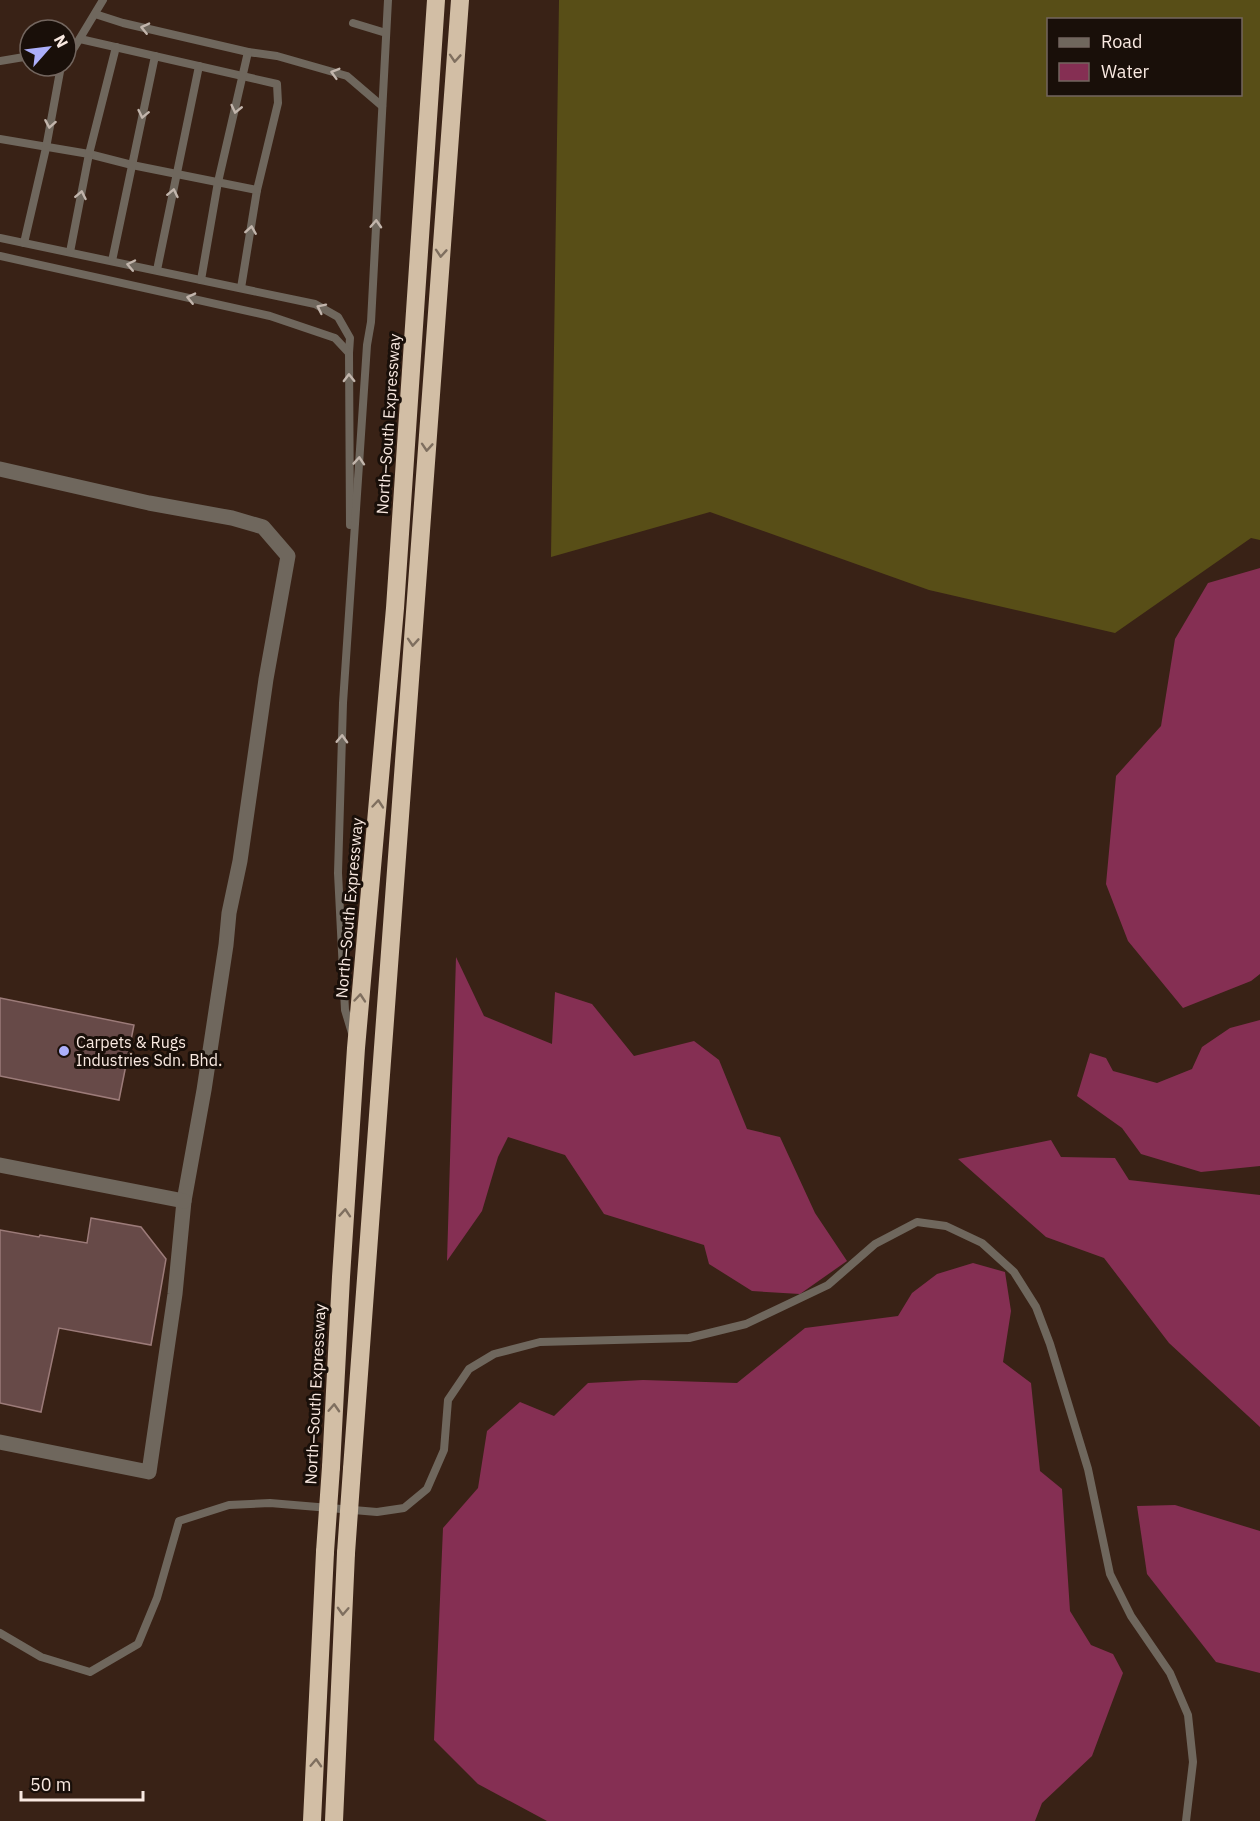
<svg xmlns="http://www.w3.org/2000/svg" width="1260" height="1821" font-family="'IBM Plex Sans',sans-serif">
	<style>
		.forest { fill: #584e17; fill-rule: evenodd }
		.water { fill: #852f53 }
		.building { fill: #674a48; stroke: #9c7b79; stroke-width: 1.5 }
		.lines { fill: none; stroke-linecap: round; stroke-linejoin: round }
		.lane { stroke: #6f675d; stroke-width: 8 }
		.street { stroke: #6f675d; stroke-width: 15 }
		.highway { stroke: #d2bea5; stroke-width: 18 }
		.highway-bridge { stroke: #d2bea5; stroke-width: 18 }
		.oneway { stroke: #c2b5ac }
		.oneway2 { stroke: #7f6f5f }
		.poi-dot { fill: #acaffb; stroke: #190f09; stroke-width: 2 }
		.labels { text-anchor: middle; stroke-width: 6; stroke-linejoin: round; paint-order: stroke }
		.street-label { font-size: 16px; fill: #f9e9e1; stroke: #190f09 }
		.poi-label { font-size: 16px; fill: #f9e9e1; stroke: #190f09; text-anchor: start }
	</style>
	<rect width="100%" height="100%" fill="#392216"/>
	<path class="forest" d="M559,0H1260V540L1251,538L1115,633L929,590L710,512L551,557ZM1048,20H1240V94H1048Z"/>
	<g class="water">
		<path d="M1260,568V974L1251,981L1183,1008L1128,941L1106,884L1116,776L1161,726L1175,639L1208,583Z"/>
		<path d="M456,957L484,1016L552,1044L555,992L592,1004L634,1056L694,1041L719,1060L747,1129L780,1137L815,1213L847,1261L800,1294L752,1291L709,1264L704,1245L604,1214L565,1155L508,1137L498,1157L482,1211L447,1261Z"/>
		<path d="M1260,1020V1166L1201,1172L1141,1154L1122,1128L1077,1096L1090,1053L1106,1058L1113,1071L1157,1083L1192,1069L1202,1047L1230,1028Z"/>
		<path d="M1051,1140L1061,1157L1115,1158L1129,1180L1260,1195V1427L1169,1343L1104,1258L1046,1237L958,1159Z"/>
		<path d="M973,1263L1005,1272L1011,1311L1003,1362L1031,1383L1040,1471L1062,1489L1070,1611L1091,1645L1113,1654L1123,1673L1092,1756L1042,1803L1035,1821H547L478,1784L434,1740L443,1528L478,1488L487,1431L520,1402L554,1416L588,1383L643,1380L737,1383L805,1328L898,1316L912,1293L937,1274Z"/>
		<path d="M1175,1505L1260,1531V1673L1216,1662L1147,1574L1137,1506Z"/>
	</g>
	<g class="building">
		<path d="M0,998L134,1025L119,1100L0,1076Z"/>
		<path d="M91,1218L141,1227L166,1259L151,1345L59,1328L41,1412L0,1403V1230L39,1237L40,1235L87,1243Z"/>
	</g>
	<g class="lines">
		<g class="lane">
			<path d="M95,14L123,23L248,52L277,56L347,76L382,106"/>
			<path d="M353,23L386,33"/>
			<path d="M80,39L277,84L278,103L257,190L241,288"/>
			<path d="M66,49L74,48L103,0"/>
			<path d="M0,61L30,56"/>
			<path d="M0,139L89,154L132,165L257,190"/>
			<path d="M0,238L315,304L338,317L350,338L349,353"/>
			<path d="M24,243L46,148L61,66"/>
			<path d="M70,252L89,154L116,47"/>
			<path d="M0,256L270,316L335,338L349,353L350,525"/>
			<path d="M112,261L155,56"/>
			<path d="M157,270L199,66"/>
			<path d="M201,280L218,182L248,52"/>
			<path d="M352,1033L345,1010L338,873L343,703L367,345L371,322L388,0"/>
			<path d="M0,1633L41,1657L90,1672L138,1644L157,1598L179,1521L229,1505L270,1503L377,1512L404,1508L427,1489L444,1450L448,1400L469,1369L494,1354L540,1342L689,1338L746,1324L828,1285L875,1244L917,1222L946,1226L982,1243L1014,1272L1036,1307L1050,1344L1088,1469L1110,1574L1131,1616L1170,1673L1188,1715L1193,1762L1186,1821"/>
		</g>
		<g class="street">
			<path d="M0,469L149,503L232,518L263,527L288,556L266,679L240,861L229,913L226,945L204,1090L184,1201L175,1294L149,1472L0,1442"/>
			<path d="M0,1165L184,1201"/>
		</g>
		<g class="highway">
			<path d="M331,1467L341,1277L356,1048L395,608L436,0"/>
			<path d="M352,1469L460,0"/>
			<path d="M312,1821L325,1552"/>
			<path d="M334,1821L346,1553"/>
		</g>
		<g class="highway-bridge">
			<path d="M325,1552L331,1467"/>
			<path d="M346,1553L352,1469"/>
		</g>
	</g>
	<defs><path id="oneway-chevron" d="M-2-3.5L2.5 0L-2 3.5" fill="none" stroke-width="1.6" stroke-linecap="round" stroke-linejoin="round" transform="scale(1.5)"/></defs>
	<g class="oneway">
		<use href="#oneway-chevron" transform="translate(145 28) rotate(-167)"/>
		<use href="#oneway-chevron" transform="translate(335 73) rotate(-164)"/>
		<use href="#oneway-chevron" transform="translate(236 109) rotate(103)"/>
		<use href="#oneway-chevron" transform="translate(143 114) rotate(102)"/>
		<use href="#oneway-chevron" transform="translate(50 124) rotate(100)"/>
		<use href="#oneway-chevron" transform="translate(173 193) rotate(-78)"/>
		<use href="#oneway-chevron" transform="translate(81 195) rotate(-79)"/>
		<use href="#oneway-chevron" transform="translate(376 224) rotate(-87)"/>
		<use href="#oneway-chevron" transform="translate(251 230) rotate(-81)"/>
		<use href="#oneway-chevron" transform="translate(131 265) rotate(-168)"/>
		<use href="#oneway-chevron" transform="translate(191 298) rotate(-167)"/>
		<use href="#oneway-chevron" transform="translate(321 308) rotate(-154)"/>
		<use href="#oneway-chevron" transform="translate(349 378) rotate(-91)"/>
		<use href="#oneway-chevron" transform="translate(359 461) rotate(-86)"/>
		<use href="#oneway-chevron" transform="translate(342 739) rotate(-88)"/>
	</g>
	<g class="oneway2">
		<use href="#oneway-chevron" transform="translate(455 58) rotate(94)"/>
		<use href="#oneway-chevron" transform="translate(441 253) rotate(94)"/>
		<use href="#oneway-chevron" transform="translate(427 447) rotate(94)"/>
		<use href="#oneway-chevron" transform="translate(413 642) rotate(94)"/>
		<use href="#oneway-chevron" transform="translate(378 804) rotate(-85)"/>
		<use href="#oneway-chevron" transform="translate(360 998) rotate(-85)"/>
		<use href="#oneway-chevron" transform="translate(345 1213) rotate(-86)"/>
		<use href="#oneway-chevron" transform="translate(334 1408) rotate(-87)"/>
		<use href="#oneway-chevron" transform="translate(343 1611) rotate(93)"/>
		<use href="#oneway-chevron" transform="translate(316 1763) rotate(-87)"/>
	</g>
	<circle class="poi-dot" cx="64" cy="1051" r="6"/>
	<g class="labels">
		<g class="street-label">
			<text transform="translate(388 424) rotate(-86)" y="6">North–South Expressway</text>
			<text transform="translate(349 908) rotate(-85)" y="6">North–South Expressway</text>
			<text transform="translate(315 1394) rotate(-87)" y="6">North–South Expressway</text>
		</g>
		<g class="poi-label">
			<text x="76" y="1048">Carpets &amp; Rugs<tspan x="76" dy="18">Industries Sdn. Bhd.</tspan></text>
		</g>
	</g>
	<rect x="1047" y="18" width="195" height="78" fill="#190f09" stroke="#73665f" stroke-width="1.5"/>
	<rect x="1059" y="38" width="30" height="9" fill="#6f675d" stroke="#73665f" stroke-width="1.5"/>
	<text x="1101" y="48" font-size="18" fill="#f9e9e1">Road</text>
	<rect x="1059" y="63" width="30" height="18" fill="#852f53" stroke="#73665f" stroke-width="1.5"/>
	<text x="1101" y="78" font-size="18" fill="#f9e9e1">Water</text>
	<g transform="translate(48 48) rotate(62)"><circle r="28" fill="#190f09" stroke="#73665f" stroke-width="1.5"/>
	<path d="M0-4.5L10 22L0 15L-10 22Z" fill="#acaffb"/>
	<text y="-9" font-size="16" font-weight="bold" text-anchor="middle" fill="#f9e9e1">N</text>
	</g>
	<path d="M21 1791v9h122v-9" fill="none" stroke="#f9e9e1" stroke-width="3"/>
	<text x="30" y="1791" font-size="18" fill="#f9e9e1" stroke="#190f09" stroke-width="4.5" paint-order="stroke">50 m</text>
</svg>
